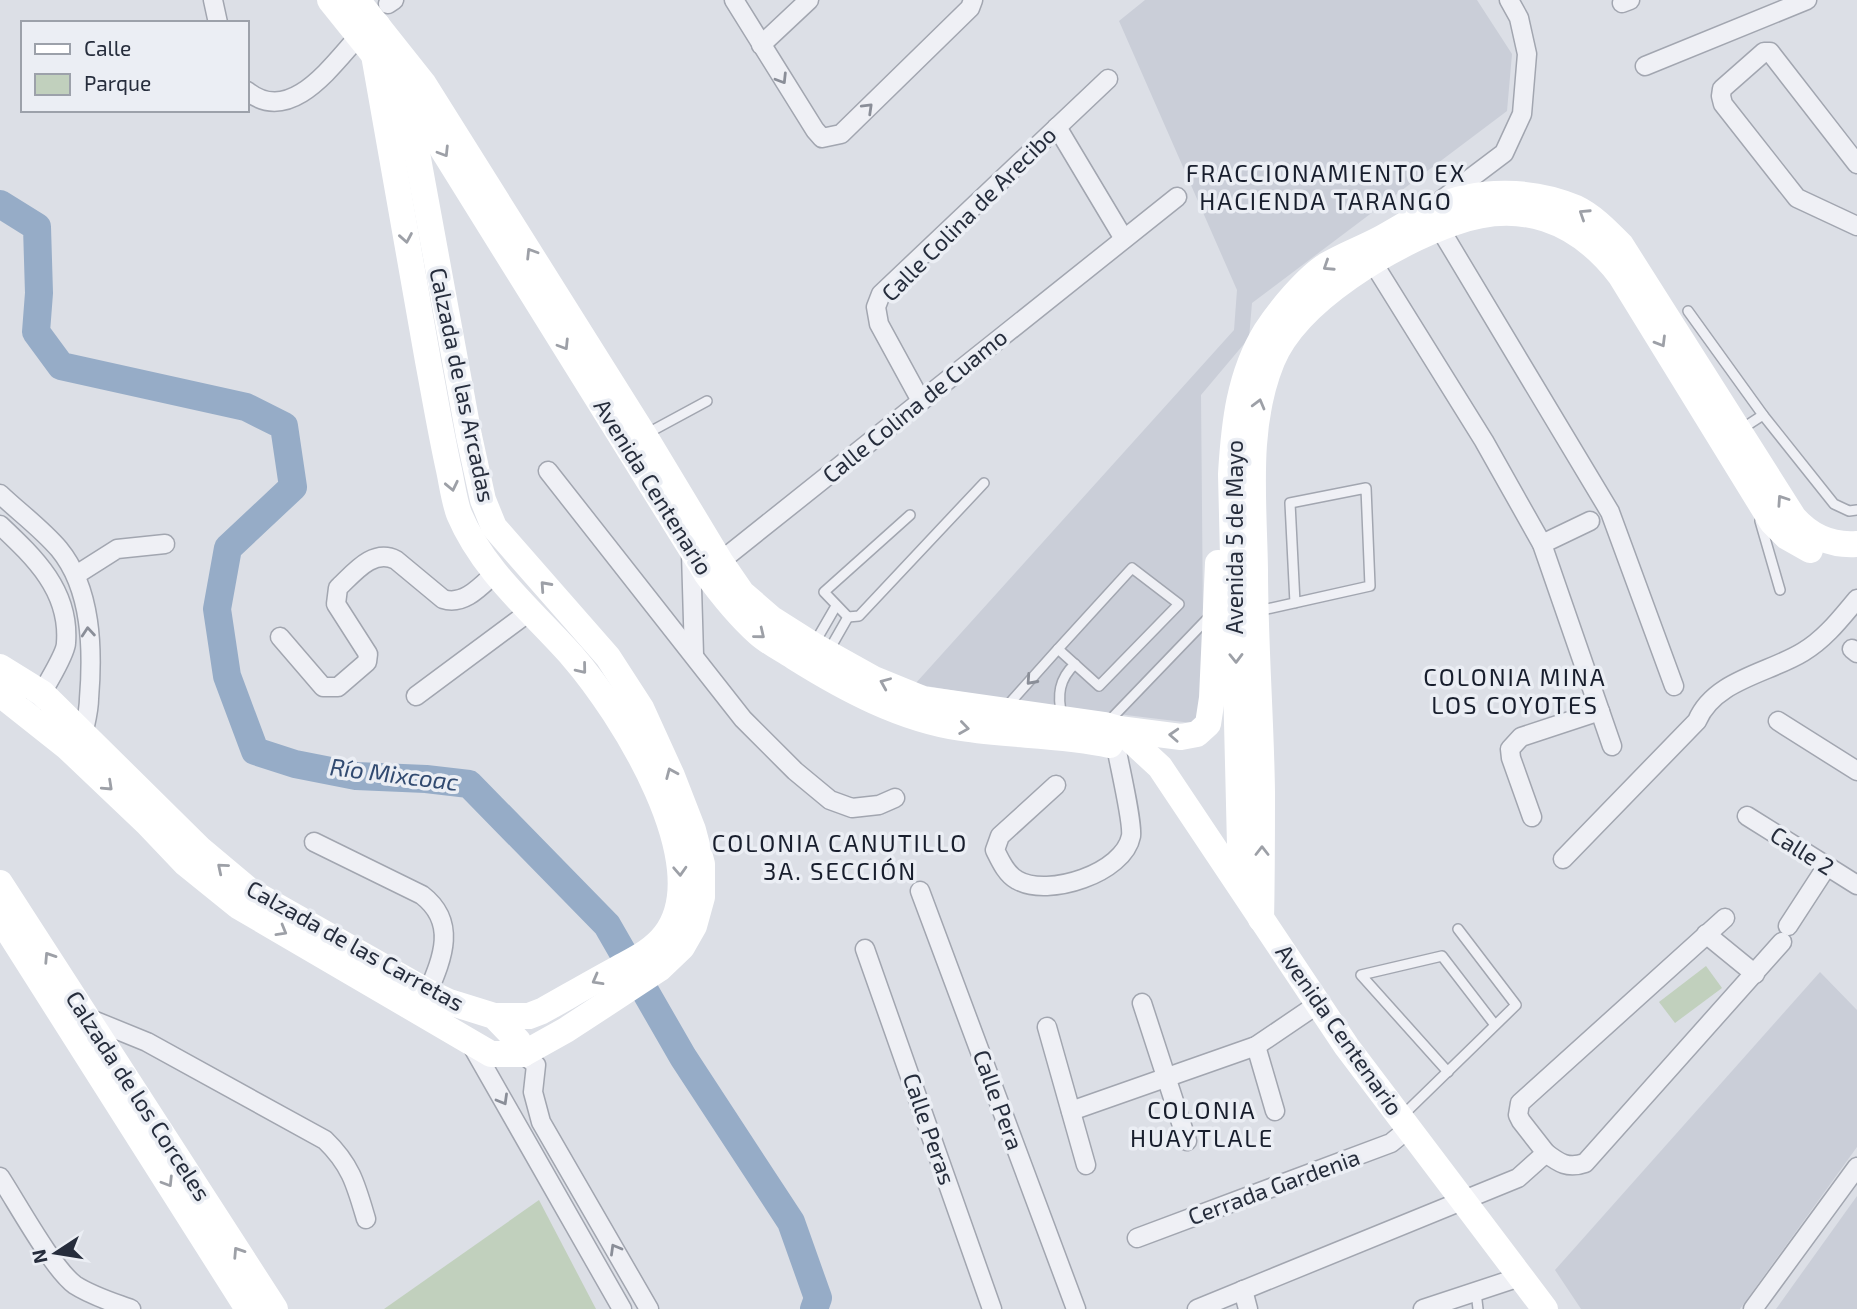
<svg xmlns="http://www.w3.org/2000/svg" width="1857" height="1309" font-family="'Exo 2',sans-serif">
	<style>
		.built { fill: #caced8 }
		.green { fill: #c1d0bd }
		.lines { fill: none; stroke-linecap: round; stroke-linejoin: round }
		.river { stroke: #96acc7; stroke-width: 28 }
		.lane-casing { stroke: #a2a6b0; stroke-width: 12 }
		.street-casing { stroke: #a2a6b0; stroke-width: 21 }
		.lane { stroke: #eff0f5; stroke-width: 9 }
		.street { stroke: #eff0f5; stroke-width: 18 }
		.secondary { stroke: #fff; stroke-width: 26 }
		.oneway { stroke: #8a8e98 }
		.oneway2 { stroke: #9da0a7 }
		.labels { text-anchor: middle; stroke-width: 7; stroke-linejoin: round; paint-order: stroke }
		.street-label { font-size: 23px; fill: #262d3c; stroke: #ebeef4 }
		.neighbourhood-label { font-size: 24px; letter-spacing: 2px; fill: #181e2d; stroke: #ebeef4 }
		.water-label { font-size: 24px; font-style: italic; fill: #314a70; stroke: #ebeef4 }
	</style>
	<rect width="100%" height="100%" fill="#dcdfe6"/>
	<g class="built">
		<path d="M1145,0H1477L1512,54L1507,111L1252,303L1249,338L1201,395L1203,621L1201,716L1192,723L1027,703L915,684L1234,330L1237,290L1119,21Z"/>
		<path d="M1820,972L1857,1010V1147L1740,1309H1581L1555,1270Z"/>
		<path d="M1857,1196V1309H1776Z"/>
	</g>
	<g class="green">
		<path d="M1706,966L1722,988L1675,1023L1659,1002Z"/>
		<path d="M539,1200L596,1309H384Z"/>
	</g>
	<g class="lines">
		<path class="river" d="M0,204L37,227L39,293L36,332L61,366L246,407L284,426L293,487L228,548L217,609L227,676L255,751L295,764L356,776L426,779L469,784L607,925L683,1057L791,1222L818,1298L814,1309"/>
		<defs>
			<g id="lane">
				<path d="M1688,311L1763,415L1740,430"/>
				<path d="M1763,415L1834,504L1849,511L1857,510"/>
				<path d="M646,434L707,401"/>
				<path d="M910,515L824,592L848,617L859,616L984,483"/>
				<path d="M1760,521L1780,590"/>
				<path d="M1132,568L1179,604L1099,686L1058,649Z"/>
				<path d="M1258,611L1370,586L1366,488L1290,503L1295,603"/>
				<path d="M814,644L836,606"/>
				<path d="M828,652L848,617"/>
				<path d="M1008,705L1058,649"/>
				<path d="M1062,716C1057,695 1059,679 1075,664"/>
				<path d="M1107,723L1209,617"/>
				<path d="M1448,1072L1361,975L1442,956L1495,1025"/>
				<path d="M1401,1117L1516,1005L1458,929"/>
				<path d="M1476,1292L1478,1309"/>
			</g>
			<g id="street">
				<path d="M213,0L218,23"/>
				<path d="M734,0L815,130L822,138L841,134L970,8L973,0"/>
				<path d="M1509,0L1519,18L1527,54L1522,114L1504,153L1443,199L1437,207L1439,227L1610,512L1674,686"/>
				<path d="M1622,3L1630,0"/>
				<path d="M388,4L394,0"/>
				<path d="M761,45L809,0"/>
				<path d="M1645,66L1807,0"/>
				<path d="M247,91C291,126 332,65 359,36"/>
				<path d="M1057,127L1124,239"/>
				<path d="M1857,164L1770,52H1764L1722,89L1721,96L1723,104L1797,198L1857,226"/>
				<path d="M1367,253L1484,441L1542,544L1612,746"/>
				<path d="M921,401L879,324L876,307L881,294L1108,79"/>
				<path d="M548,471L743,719L795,771L830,800L852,808L879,805L895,798"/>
				<path d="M0,494C19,512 42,529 59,549C92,589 93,650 89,699C89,713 84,727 82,741"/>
				<path d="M0,525C35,558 70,591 66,643C66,653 43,692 36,701"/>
				<path d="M1542,544L1590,521"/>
				<path d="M691,553L694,655"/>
				<path d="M712,568L1177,197"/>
				<path d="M76,575L117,549L165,544"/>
				<path d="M280,637L323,687H338L367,662L368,654L336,604L338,588C354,573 373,548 396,560L443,599C464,606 481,586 495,573"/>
				<path d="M1852,649L1857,653"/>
				<path d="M416,696L529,612"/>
				<path d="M1778,721L1857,771"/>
				<path d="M1056,785L1000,836L995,850C1000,860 1006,874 1017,880C1048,898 1124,873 1131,836C1133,822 1119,764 1116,746L1119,733"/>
				<path d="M1747,816L1857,885"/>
				<path d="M1532,817L1511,758L1510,749L1521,737L1600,711"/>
				<path d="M314,842L422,895C457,922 443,957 428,992"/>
				<path d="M1563,859L1697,721C1714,680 1769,673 1803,652C1825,639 1841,618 1857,599"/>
				<path d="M920,891L1076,1309"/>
				<path d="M1788,926L1827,866"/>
				<path d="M1706,934L1755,974"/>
				<path d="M865,949L992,1309"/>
				<path d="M1142,1003L1187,1141"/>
				<path d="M88,1018L147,1042L325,1140C351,1165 356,1185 366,1219"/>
				<path d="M1047,1027L1086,1165"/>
				<path d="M471,1044L622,1309"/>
				<path d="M1256,1046L1275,1111"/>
				<path d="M523,1054L536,1065L533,1092L541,1122L649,1309"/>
				<path d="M1071,1111L1256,1046L1318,1004"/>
				<path d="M1546,1153C1559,1163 1568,1169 1585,1163L1782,942"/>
				<path d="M0,1177C17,1203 53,1269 75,1285C92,1296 112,1302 131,1309"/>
				<path d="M1137,1238L1391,1143L1408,1129"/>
				<path d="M1243,1290L1248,1309"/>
				<path d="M1197,1309L1518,1178L1546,1153L1521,1121L1518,1115L1520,1103L1725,918"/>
				<path d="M1423,1309L1520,1277"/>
				<path d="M1753,1309L1857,1167"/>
			</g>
		</defs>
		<use href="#lane" class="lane-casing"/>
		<use href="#street" class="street-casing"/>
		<use href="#lane" class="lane"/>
		<use href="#street" class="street"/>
		<g class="secondary">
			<path d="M330,0L379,61"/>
			<path d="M357,0L423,83L644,435L720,561L742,593L772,619L813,645L874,679L923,699L1105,725L1119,729L1160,767L1347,1047L1545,1309"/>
			<path d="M378,26L374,55C392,157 410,259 428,361C435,398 441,434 449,470C452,484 454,500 459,514C483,571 532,611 572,656C620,711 719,865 665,935C652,952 633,960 615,970C591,983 567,997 542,1011L529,1016H494"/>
			<path d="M413,102L706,573C722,595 738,615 758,633C769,643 782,649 794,657C845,689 901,719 961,728C1010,736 1061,734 1110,745"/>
			<path d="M0,667L42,693L200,849L250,891L428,992L449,1002L494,1016L518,1041L523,1054"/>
			<path d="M0,694L67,747L147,823L186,864L238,906L491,1054H523L566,1030L659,969L682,947L694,926L702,897V864L693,830L672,776L641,708L608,657L494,527L483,500L469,436L399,55"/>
			<path d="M1119,729L1181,737L1197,734L1208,724L1212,698L1218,563"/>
			<path d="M0,883L275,1309"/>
			<path d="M1241,887L1231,474C1234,424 1239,375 1266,331C1279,311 1307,277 1327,265C1344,255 1363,248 1380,239C1398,229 1417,217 1436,208C1478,188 1534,190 1576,208C1593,216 1608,232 1621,245L1794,518C1810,536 1832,546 1857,544"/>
			<path d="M0,918L248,1309"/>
			<path d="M1261,919C1262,877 1262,834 1262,792C1261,718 1255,644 1255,570C1254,501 1245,427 1272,361C1297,300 1393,244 1453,223C1520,198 1578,220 1620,275L1772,522L1787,537L1810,550"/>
		</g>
	</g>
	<defs><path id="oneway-chevron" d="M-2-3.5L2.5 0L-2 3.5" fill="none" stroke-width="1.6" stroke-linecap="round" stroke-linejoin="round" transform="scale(1.75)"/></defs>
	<g class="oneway">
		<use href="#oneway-chevron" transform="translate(782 79) rotate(58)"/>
		<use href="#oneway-chevron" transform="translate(868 108) rotate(-44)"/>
		<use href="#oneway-chevron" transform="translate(88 632) rotate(-95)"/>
		<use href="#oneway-chevron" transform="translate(1031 680) rotate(132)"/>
		<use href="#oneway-chevron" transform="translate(503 1100) rotate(60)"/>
		<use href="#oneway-chevron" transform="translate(615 1249) rotate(-120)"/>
	</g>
	<g class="oneway2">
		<use href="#oneway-chevron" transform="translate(444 152) rotate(58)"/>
		<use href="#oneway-chevron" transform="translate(1584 214) rotate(-147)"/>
		<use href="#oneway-chevron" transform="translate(406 238) rotate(80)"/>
		<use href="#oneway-chevron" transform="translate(531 253) rotate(-122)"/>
		<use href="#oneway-chevron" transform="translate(1328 266) rotate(147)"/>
		<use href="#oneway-chevron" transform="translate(1661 342) rotate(59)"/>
		<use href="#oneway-chevron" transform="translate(564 345) rotate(58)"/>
		<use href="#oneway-chevron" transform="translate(1259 404) rotate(-75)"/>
		<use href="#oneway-chevron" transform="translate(452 486) rotate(78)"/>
		<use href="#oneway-chevron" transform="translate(1782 500) rotate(-124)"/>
		<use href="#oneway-chevron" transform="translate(545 586) rotate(-132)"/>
		<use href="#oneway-chevron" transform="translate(760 634) rotate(39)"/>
		<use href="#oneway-chevron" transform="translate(1236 658) rotate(89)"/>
		<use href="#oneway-chevron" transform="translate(582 669) rotate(51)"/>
		<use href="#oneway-chevron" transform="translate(885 683) rotate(-157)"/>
		<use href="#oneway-chevron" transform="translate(964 728) rotate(8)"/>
		<use href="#oneway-chevron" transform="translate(1174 735) rotate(-177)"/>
		<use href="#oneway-chevron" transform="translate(671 773) rotate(-113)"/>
		<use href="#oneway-chevron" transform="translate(108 786) rotate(43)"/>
		<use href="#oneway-chevron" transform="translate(1262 851) rotate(-90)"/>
		<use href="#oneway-chevron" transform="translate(222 868) rotate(-140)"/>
		<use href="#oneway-chevron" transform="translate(680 871) rotate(87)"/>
		<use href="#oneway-chevron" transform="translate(282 931) rotate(30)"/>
		<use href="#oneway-chevron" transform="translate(49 957) rotate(-123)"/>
		<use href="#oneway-chevron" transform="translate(597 980) rotate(151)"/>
		<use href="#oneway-chevron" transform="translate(168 1182) rotate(58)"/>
		<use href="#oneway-chevron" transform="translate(238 1252) rotate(-123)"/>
	</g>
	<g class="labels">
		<g class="street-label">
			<text transform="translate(969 214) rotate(-45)" y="8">Calle Colina de Arecibo</text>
			<text transform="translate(462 385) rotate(78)" y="8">Calzada de las Arcadas</text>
			<text transform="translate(915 406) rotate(-39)" y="8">Calle Colina de Cuamo</text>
			<text transform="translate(653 487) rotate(58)" y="8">Avenida Centenario</text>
			<text transform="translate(1235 537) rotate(-90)" y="8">Avenida 5 de Mayo</text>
			<text transform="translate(1802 851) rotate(32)" y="8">Calle 2</text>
			<text transform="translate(355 946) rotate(29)" y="8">Calzada de las Carretas</text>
			<text transform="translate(1339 1030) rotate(55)" y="8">Avenida Centenario</text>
			<text transform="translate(138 1096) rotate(57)" y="8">Calzada de los Corceles</text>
			<text transform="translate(998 1100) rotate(70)" y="8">Calle Pera</text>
			<text transform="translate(929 1129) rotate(71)" y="8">Calle Peras</text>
			<text transform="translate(1274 1187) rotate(-20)" y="8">Cerrada Gardenia</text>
		</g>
		<g class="neighbourhood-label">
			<text x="1326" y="182">FRACCIONAMIENTO EX<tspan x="1326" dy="28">HACIENDA TARANGO</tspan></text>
			<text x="1515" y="686">COLONIA MINA<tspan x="1515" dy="28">LOS COYOTES</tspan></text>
			<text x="840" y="852">COLONIA CANUTILLO<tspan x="840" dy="28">3A. SECCIÓN</tspan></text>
			<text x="1202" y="1119">COLONIA<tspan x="1202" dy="28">HUAYTLALE</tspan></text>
		</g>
		<g class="water-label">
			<text transform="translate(394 775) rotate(7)" y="8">Río Mixcoac</text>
		</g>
	</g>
	<rect x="21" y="21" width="228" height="91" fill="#ebeef4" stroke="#9ca1aa" stroke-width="2"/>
	<rect x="35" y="44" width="35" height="10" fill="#ffffff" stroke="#9ca1aa" stroke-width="2"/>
	<text x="84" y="56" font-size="21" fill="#262d3c">Calle</text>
	<rect x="35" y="74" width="35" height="21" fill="#c1d0bd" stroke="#9ca1aa" stroke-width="2"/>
	<text x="84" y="91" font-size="21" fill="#262d3c">Parque</text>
	<g transform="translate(56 1253) rotate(258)" stroke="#ebeef4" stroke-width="5" paint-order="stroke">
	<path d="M0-5L12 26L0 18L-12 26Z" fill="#262d3c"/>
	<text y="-10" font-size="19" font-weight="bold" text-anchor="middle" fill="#262d3c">N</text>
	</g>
</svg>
